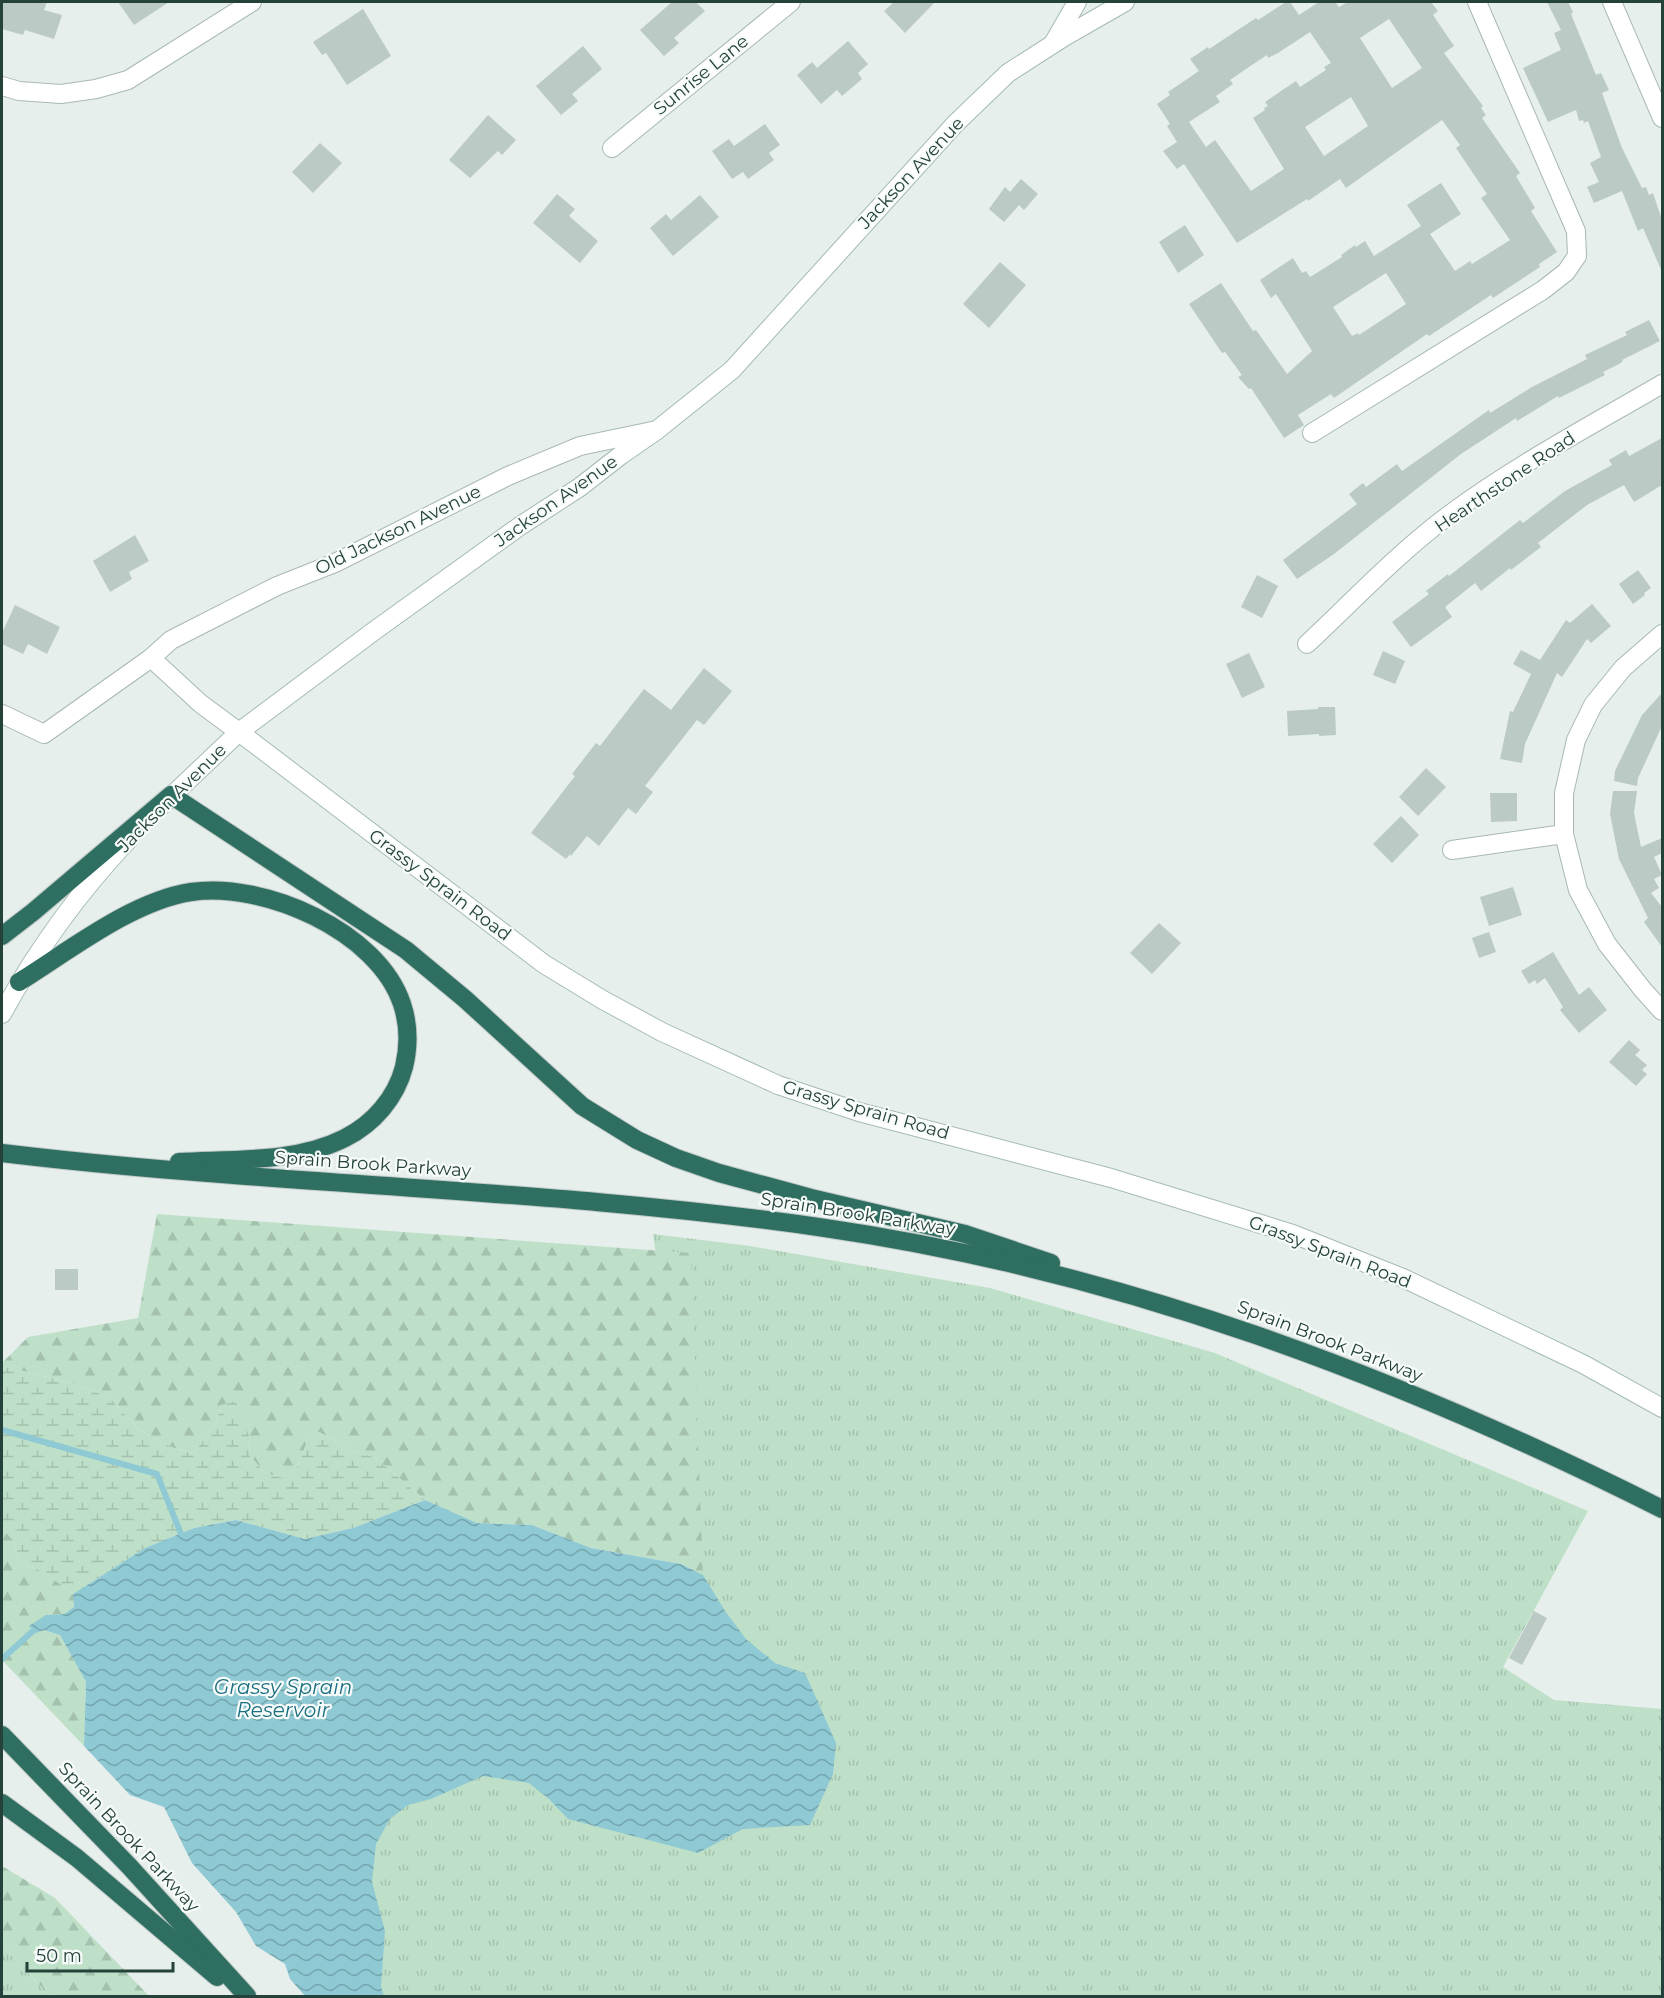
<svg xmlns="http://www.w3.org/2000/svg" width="1664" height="1998" font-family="Montserrat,sans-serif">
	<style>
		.grass { fill: url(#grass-tufts) }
		.forest { fill: url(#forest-firs) }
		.wetland { fill: url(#wetland-marsh) }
		.water { fill: url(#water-waves) }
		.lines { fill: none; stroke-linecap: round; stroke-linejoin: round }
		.stream { stroke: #8ec9d4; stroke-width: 6 }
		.building { fill: #bbcac4; fill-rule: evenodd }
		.street-casing { stroke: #a8b8b2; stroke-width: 20 }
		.secondary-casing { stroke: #a4bbb3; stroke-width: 20 }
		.highway-casing { stroke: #c2cac8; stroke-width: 20 }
		.street { stroke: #fff; stroke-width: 18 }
		.secondary { stroke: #fff; stroke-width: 18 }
		.highway { stroke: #2f6f62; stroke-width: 18 }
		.labels { text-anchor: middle; stroke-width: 4.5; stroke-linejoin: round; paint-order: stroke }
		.street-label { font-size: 18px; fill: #24423a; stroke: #f7fbf9 }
		.water-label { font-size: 20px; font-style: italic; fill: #1c6f80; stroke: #f7fbf9 }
	</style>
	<defs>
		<pattern id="grass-tufts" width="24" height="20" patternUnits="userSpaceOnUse" patternTransform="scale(1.5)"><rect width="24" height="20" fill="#bfe0c8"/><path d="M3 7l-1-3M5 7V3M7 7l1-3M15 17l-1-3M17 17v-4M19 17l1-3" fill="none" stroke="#a4c1ad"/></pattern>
		<pattern id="forest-firs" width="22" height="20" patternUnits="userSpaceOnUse" patternTransform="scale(1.5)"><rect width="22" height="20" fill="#bfe0c8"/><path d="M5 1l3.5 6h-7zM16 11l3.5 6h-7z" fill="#a4c1ad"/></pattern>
		<pattern id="wetland-marsh" width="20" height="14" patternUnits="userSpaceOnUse" patternTransform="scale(1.5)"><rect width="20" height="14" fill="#bfe0c8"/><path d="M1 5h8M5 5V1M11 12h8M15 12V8" fill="none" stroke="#a4c1ad"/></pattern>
		<pattern id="water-waves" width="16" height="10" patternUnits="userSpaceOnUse" patternTransform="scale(1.5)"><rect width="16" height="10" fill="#8ec9d4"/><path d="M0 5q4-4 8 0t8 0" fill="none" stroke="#74a5ad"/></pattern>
	</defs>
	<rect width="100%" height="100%" fill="#e6efeb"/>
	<g class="grass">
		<path d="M653,1234L750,1246L990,1288L1215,1353L1588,1511L1503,1667L1554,1700L1662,1709V1996H382L348,1859L415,1734L689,1592L694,1529Z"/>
		<path d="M2,1945L50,1996H2Z"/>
	</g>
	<g class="forest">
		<path d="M157,1214L691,1253L703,1575L681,1564L591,1548L532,1525L477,1523L425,1500L376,1458L353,1451L319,1432L308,1439L297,1468L283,1478L265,1473L250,1456L249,1436L221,1405L216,1423L193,1454L171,1447L137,1428L110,1398L76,1384L6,1367L2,1370V1363L28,1337L138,1318Z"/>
		<path d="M2,1528L13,1540L19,1558L27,1566L43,1571L73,1594L75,1607L64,1614L46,1615L44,1630L60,1635L86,1682L84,1746L2,1660Z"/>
		<path d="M2,1866L55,1898L149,1996H50L2,1945Z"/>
	</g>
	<path class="wetland" d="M6,1367L76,1384L110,1398L137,1428L171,1447L193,1454L216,1423L221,1405L236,1401L249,1436L250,1456L265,1473L283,1478L297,1468L308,1439L319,1432L353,1451L376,1458L425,1500L353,1528L305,1539L236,1520L194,1528L145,1548L73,1594L43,1571L27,1566L19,1558L13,1540L2,1528V1370Z"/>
	<path class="water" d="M425,1500L477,1523L532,1525L591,1548L681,1564L703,1575L725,1611L746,1639L775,1663L805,1673L836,1743L833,1774L810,1825L743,1829L698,1853L568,1819L549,1799L529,1783L483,1776L431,1799L408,1805L390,1819L376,1844L372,1882L385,1931L381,1986L384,1996H305L290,1979L285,1964L256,1946L236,1912L192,1863L164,1807L130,1795L84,1746L86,1682L60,1635L44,1630L36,1633L29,1626L46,1615L64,1614L74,1607L73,1594L145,1548L194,1528L236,1520L305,1539L353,1528Z"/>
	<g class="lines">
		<g class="stream">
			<path d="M2,1430L157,1474L181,1534"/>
			<path d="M2,1659L33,1631"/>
		</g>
	</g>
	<g class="building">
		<path d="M2,2H47L44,10L62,15L54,39L25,30L23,35L2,29Z"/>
		<path d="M118,2H169L134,25Z"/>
		<path d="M672,2H696L705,11L674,38L679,43L664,56L640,30Z"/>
		<path d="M894,2H935L905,33L884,11Z"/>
		<path d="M1286,2H1290L1299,15L1319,2H1335L1339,7L1348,2H1431L1438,11L1433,15L1454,46L1444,53L1483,106L1481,108L1486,115L1482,118L1520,173L1516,176L1535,208L1531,211L1557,252L1539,264L1540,267L1493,298L1491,295L1429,336L1427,334L1334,398L1331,394L1298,415L1304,425L1284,438L1251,388L1249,389L1238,377L1242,375L1225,352L1222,353L1189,304L1221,283L1253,331L1256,330L1287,374L1312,351L1276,294L1271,298L1260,280L1293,258L1302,273L1306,271L1310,277L1342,257L1341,255L1355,245L1356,247L1365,241L1374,256L1421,226L1407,205L1441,183L1461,214L1430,234L1455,271L1470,261L1472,264L1510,240L1481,198L1487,194L1456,148L1460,145L1442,120L1346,188L1340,179L1308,201L1307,199L1237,243L1184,164L1177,169L1163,151L1177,142L1167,126L1170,124L1157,104L1170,95L1168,92L1199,71L1190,59L1208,47L1209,49L1256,18L1258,20ZM1389,19L1422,68L1392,88L1360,38ZM1310,32L1331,63L1324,67L1326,70L1300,87L1296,81L1265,102L1268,106L1264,108L1265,110L1253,118L1284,169L1251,191L1215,140L1206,147L1189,122L1220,102L1216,96L1233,84L1230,80L1243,71L1267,55L1268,58L1278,53ZM1351,97L1368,126L1324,156L1305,127ZM1386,273L1406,304L1359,335L1358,333L1352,336L1333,307Z"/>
		<path d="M1547,2H1568L1573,12L1571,14L1596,75L1601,73L1609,90L1602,93L1622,148L1642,188L1646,187L1649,195L1653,193L1662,220V272L1643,228L1638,231L1622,191L1594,203L1587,187L1599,182L1590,163L1601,157L1588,121L1584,123L1583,120L1579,121L1576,110L1548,122L1523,68L1561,50L1554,33L1561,30Z"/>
		<path d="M363,9L391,56L347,85L326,53L322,55L313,42Z"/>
		<path d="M848,41L868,64L858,73L862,79L842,96L837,90L821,104L797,75L812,62L817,68Z"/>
		<path d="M583,46L602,69L572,94L578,101L561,115L536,86Z"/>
		<path d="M488,115L516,140L502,155L498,151L470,178L449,160Z"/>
		<path d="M765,124L780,145L769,153L774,160L748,179L743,172L732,179L712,151L729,139L734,146Z"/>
		<path d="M320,143L342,163L313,193L292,172Z"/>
		<path d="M1021,179L1038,194L1024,210L1019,205L1004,222L989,209L1005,187L1010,192Z"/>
		<path d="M557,194L575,209L569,216L598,241L580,263L533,223Z"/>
		<path d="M700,195L719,217L673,256L650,228L666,214L671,220Z"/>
		<path d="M1185,225L1204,255L1178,273L1159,242Z"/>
		<path d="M1000,262L1026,285L989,328L963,304Z"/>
		<path d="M1649,320L1660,341L1622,360L1623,361L1619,364L1603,372L1605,375L1559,398L1558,396L1517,421L1516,418L1461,454L1334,554L1297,579L1283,560L1357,504L1349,494L1363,483L1366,487L1397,464L1402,471L1489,410L1490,413L1532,387L1587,359L1585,355L1627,335L1625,332Z"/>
		<path d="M1662,438V485L1634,502L1624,485L1587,505L1538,543L1541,547L1511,570L1510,568L1481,591L1475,583L1445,607L1452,617L1411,647L1392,622L1429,594L1426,591L1448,574L1449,576L1520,520L1523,523L1565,491L1612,465L1609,460L1626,450L1629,456Z"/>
		<path d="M135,535L149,561L129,572L132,579L110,592L93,561Z"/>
		<path d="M1638,570L1651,588L1644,593L1645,595L1633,604L1619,584Z"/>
		<path d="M1257,575L1278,586L1262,618L1241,607Z"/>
		<path d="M1592,604L1611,626L1591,643L1587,639L1562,677L1557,673L1525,744L1522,763L1500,759L1510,711L1513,712L1531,674L1513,664L1521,650L1540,660L1566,620L1570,623Z"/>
		<path d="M15,605L60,627L47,654L28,644L23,654L2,644V633Z"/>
		<path d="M1383,651L1405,661L1395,684L1373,675Z"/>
		<path d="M1249,653L1265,687L1242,698L1226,664Z"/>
		<path d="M704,668L732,691L704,725L697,720L645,786L653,792L636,814L628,808L599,846L587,836L571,856L570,854L566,859L531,833L575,776L572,774L596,743L600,746L644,689L671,710Z"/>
		<path d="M1662,693V726L1638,778L1637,786L1614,781L1615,771L1642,715Z"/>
		<path d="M1318,707H1335L1336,735L1319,736V734L1288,736L1287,711L1318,709Z"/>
		<path d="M1426,768L1446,787L1418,816L1399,797Z"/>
		<path d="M1613,791H1637L1634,813L1641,847L1662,838V853L1654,857L1662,875L1654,879L1659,888L1651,893L1662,907V947L1644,922L1648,918L1619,859L1610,814Z"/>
		<path d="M1490,793H1517V821L1491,822Z"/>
		<path d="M1401,816L1419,835L1392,863L1373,844Z"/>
		<path d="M1513,887L1522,915L1489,926L1480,897Z"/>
		<path d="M1159,923L1181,943L1152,974L1130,953Z"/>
		<path d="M1489,932L1496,952L1479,958L1472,938Z"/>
		<path d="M1553,952L1579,995L1589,987L1607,1010L1579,1033L1560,1010L1563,1007L1545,978L1537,984L1535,980L1529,984L1521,971Z"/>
		<path d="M1629,1040L1640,1050L1635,1055L1647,1065L1642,1070L1647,1074L1636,1086L1609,1062Z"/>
		<rect x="55" y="1269" width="23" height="21"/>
		<path d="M1534,1611L1547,1618L1522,1665L1509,1658Z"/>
	</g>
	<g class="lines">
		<defs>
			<g id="street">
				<path d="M1612,2L1662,118"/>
				<path d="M2,86L19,91L61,94L96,89L128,80L252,2"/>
				<path d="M612,148L791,2"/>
				<path d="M1312,433L1543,290L1566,272L1577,256L1576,231L1477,2"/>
				<path d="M1662,634L1623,668L1593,705L1576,740L1564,793V834L1578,890L1607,944L1643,990L1662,1011"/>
				<path d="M1307,644C1353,601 1398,553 1449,515C1515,466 1590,426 1662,384"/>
				<path d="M151,658L201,704L239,732"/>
				<path d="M2,714L44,734L151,658L171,640L277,586L335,563L508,476L580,446L657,430"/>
				<path d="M1452,850L1564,834"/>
			</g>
			<g id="secondary">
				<path d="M1054,42L1077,2"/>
				<path d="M239,732L544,964L603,1000L662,1032L778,1085L859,1112L1111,1178L1293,1234L1403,1278L1583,1364L1662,1408"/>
				<path d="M161,806L239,732L374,631L520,526L580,487L621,455L657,430L732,370L955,124L1008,73L1064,37L1125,2"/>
				<path d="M2,1014C36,951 80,891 129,839"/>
			</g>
			<g id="highway">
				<path d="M2,936L33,912L171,795L406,950L465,999L582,1106L637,1140L676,1158L719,1173L811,1198L965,1234L1051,1263"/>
				<path d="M19,982C69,951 132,901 191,892C263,881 378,931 402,1004C409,1025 409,1046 404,1067C396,1098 373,1124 345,1138C296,1163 233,1159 179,1162"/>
				<path d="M2,1153C275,1186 552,1188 825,1228C1121,1271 1397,1376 1662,1509"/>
				<path d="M2,1735L129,1866L247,1996"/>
				<path d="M2,1803L77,1858L217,1977"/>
			</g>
		</defs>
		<use href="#street" class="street-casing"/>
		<use href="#secondary" class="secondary-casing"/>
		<use href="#highway" class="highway-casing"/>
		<use href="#street" class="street"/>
		<use href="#secondary" class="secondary"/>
		<use href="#highway" class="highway"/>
	</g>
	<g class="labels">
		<g class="street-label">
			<text transform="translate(701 75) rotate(-39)" y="6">Sunrise Lane</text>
			<text transform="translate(911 173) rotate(-47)" y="6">Jackson Avenue</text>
			<text transform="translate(1505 482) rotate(-34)" y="6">Hearthstone Road</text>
			<text transform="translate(556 501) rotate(-35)" y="6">Jackson Avenue</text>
			<text transform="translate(398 530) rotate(-26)" y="6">Old Jackson Avenue</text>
			<text transform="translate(172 798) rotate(-45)" y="6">Jackson Avenue</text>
			<text transform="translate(440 885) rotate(37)" y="6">Grassy Sprain Road</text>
			<text transform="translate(866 1110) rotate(16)" y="6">Grassy Sprain Road</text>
			<text transform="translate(373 1164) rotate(4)" y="6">Sprain Brook Parkway</text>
			<text transform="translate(858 1214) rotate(9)" y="6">Sprain Brook Parkway</text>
			<text transform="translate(1330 1252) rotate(21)" y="6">Grassy Sprain Road</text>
			<text transform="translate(1330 1341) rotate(21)" y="6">Sprain Brook Parkway</text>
			<text transform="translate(129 1837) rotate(47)" y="6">Sprain Brook Parkway</text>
		</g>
		<g class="water-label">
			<text x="283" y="1694">Grassy Sprain<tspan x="283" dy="23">Reservoir</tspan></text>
		</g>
	</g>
	<rect width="1664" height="1998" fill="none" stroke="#24423a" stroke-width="6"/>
	<path d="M27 1962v9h146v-9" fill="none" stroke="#24423a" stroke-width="3"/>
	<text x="36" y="1962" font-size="18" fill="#24423a" stroke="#f7fbf9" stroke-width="4.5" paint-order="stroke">50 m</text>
</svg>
